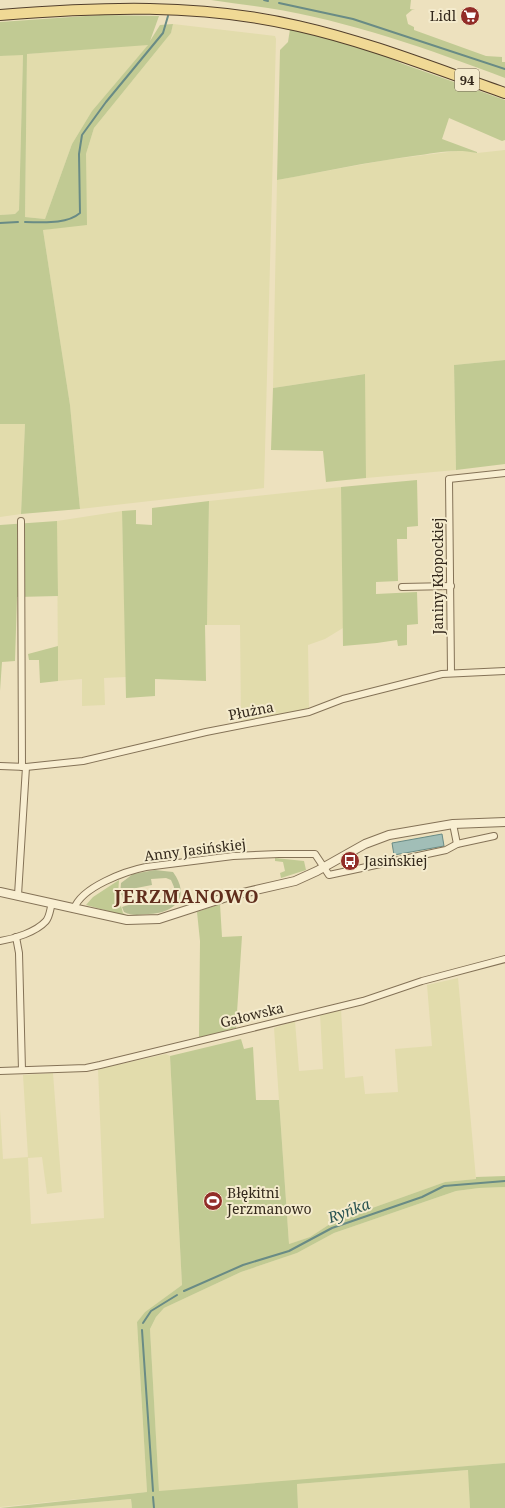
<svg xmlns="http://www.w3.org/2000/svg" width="505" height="1508" font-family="'Noto Serif',serif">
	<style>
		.farmland { fill: #e2dcac }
		.green { fill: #c1ca93; fill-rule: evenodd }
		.cemetery { fill: #b7bf92 }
		.water { fill: #a1beb7; stroke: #698b85 }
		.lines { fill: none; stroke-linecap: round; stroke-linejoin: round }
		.stream { stroke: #698b85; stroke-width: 2 }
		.minor-casing { stroke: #847257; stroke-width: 8 }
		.tertiary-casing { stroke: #847257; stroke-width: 10 }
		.primary-casing { stroke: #523f2c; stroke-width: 12 }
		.minor { stroke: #f8eed1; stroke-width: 6 }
		.tertiary { stroke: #f8eed1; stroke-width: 8 }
		.primary { stroke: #f0d995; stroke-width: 10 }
		.labels { text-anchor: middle; stroke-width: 4; stroke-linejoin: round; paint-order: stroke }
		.shield { fill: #f4ebcd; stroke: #6e6351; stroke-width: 1 }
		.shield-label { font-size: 13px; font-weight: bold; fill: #34291c }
		.poi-label { font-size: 14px; fill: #34291c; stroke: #f4ebcd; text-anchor: start }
		.street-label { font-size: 14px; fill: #34291c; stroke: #f4ebcd }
		.water-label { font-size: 15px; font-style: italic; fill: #2b5453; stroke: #f4ebcd }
		.district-label { font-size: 18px; font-weight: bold; letter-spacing: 1px; fill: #602d1c; stroke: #f4ebcd }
	</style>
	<rect width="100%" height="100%" fill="#ede1be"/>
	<g class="farmland">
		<path d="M173,24L275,36L276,39L264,488L80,509L70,405L43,230L62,227L85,169L86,154L94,128L171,33Z"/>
		<path d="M149,44L92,111L72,144L45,219L25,217L27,54Z"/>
		<path d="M23,54L19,210L15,214L0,215V56Z"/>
		<path d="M464,150L477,153L505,150V360L454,365L456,470L366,478L364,374L273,388L277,180L386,160Z"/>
		<path d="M0,424H25L21,514L0,517Z"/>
		<path d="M341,487L343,628L325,639L308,645L309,709L241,722L240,625H207L209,501Z"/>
		<path d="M122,511L126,677L104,678L105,705L82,706V679L58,681L57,521Z"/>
		<path d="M458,978L476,1179L445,1182L333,1222L310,1237L289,1244L274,1028L295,1021L299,1071L323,1069L320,1014L341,1009L345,1078L363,1076L365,1094L398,1092L395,1049L432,1046L427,985Z"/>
		<path d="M166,1054L170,1056L182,1285L145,1312L137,1322L147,1492L0,1507V1110L3,1159L28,1157L23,1075L53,1073L62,1192L47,1194L42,1157L28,1158L31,1224L104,1218L98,1069Z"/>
		<path d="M505,1187V1463L159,1492L150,1329L156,1317L164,1308L241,1272L297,1253L334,1233L456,1191L479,1188Z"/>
		<path d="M469,1470L470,1508H298L297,1484Z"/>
		<path d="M131,1499L132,1508H30Z"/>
	</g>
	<g class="green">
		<path d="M211,0H411L410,9L415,10H412L406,15L408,24L414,27V30L486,56L502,57V62H505V78C429,49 349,21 268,8C249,5 230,3 211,0Z"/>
		<path d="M100,15L159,16L150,41L160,25L173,24L171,33L94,128L86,154L87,225L43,230L70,405L80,509L21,514L25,424H0V215L15,214L19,210L23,55L0,56V22ZM148,45L92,111L72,144L45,219L25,217L27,54Z"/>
		<path d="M290,29L371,50L403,64L505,100V140L502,141L449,118L442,139L477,152V153C456,148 435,153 413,156C368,162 322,172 277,180L280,50L288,42Z"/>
		<path d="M505,360V464L456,470L454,365Z"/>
		<path d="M365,374L366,478L326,482L323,451L271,450L273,388Z"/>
		<path d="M417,480L418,526L407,527V539H397L398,581L376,582V594L417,592L418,624L407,625V645L398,646L397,640L377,643L343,646L341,487Z"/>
		<path d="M209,501L207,625H205L206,681L155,679V696L126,698L122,511L136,510V524L152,525V508Z"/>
		<path d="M57,521L58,596L17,597L15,661L2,662L0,691V525Z"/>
		<path d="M58,646V681L40,683L39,660H29L28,654Z"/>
		<path d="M275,858L304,861L306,870L281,878L280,873L285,871L283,862L275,861Z"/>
		<path d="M119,880L118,895L123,913L130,917L86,905L93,897Z"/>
		<path d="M220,904L222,937L242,936L236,1028L199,1038L200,941L197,912Z"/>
		<path d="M241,1039L244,1049L253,1047L256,1100H279L289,1244L310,1237L333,1222L445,1182L476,1179V1177L505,1176V1187L479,1188L456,1191L334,1233L297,1253L241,1272L164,1308L156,1317L150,1329L159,1491L505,1463V1508H470L468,1470L297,1484L298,1508H132L131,1499L30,1508H0L147,1492L137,1322L145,1312L182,1285L170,1056Z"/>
	</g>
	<path class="cemetery" d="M155,870L173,872C191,897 176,913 148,914C139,915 132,916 124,912L122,907C133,903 135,905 145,905C155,904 165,898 173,894L174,887L171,880L166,878L151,879L152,885L131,889L126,898L123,899L122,895H120L121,883L133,874Z"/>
	<path class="water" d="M442,834L444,846L394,855L392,843Z"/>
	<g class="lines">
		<g class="stream">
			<path d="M264,0L268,1"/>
			<path d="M279,3L353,19L505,69"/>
			<path d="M25,222C41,222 66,225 80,213L79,154L82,135L106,102L163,33L168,16"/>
			<path d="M0,223L18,222"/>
			<path d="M184,1291L243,1265L289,1251L332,1228L422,1197L444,1186L505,1181"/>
			<path d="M143,1323L151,1311L177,1295"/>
			<path d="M142,1330L153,1491"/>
			<path d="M153,1497L154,1508"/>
		</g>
		<defs>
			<g id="minor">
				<path d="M21,521L22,767"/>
				<path d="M402,587L451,586"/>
				<path d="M451,673L449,479L505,473"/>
				<path d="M0,766L26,767L83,761L206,732L309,712L343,699L442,674L505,671"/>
				<path d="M453,824L457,844"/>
				<path d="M18,895L26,767"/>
				<path d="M74,909C81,887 126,871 146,867L233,856L279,854H315L329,875L446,850L457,844L494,836"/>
				<path d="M16,937L19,953L22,1070"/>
				<path d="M0,941C14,939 36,932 46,921C50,916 50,909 52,903"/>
				<path d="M0,1071L86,1068L100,1065L363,1001L422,981L505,959"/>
			</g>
			<path id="tertiary" d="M0,892L127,920L159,919L230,896L295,881L317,871L365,844L389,835L453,824L505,822"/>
			<path id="primary" d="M0,15C100,7 200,3 298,26C369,42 436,69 505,93"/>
		</defs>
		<use href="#minor" class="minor-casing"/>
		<use href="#tertiary" class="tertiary-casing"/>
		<use href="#primary" class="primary-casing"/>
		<use href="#minor" class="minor"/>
		<use href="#tertiary" class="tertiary"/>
		<use href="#primary" class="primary"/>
	</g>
	<defs>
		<symbol id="supermarket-disc" viewBox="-11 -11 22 22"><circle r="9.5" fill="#922d28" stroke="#f4ebcd"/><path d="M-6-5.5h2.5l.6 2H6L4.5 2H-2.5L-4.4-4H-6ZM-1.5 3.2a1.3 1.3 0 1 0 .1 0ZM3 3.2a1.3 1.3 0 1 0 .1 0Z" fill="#fff"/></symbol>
		<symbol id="bus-disc" viewBox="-11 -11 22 22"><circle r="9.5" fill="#922d28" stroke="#f4ebcd"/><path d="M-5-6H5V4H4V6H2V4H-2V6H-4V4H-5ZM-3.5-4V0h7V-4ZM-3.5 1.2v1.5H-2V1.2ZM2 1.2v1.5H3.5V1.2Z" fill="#fff"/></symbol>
		<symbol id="stadium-disc" viewBox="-11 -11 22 22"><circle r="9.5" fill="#922d28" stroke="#f4ebcd"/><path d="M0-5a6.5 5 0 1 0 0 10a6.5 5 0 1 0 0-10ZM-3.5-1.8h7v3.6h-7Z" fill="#fff"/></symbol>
	</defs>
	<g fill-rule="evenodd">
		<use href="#supermarket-disc" x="459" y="5" width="22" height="22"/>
		<use href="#bus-disc" x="339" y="850" width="22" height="22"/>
		<use href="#stadium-disc" x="202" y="1190" width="22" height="22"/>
	</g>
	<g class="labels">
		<rect class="shield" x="455" y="69" width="24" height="22" rx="3"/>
		<g class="shield-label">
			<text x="467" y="85">94</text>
		</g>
		<g class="poi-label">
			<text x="456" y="21" text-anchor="end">Lidl</text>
			<text x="364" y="866">Jasińskiej</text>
			<text x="227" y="1198">Błękitni<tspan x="227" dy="16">Jerzmanowo</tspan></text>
		</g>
		<g class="street-label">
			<text transform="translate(438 576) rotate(-90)" y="5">Janiny Kłopockiej</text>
			<text transform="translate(251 711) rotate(-11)" y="5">Płużna</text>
			<text transform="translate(195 850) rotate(-7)" y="5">Anny Jasińskiej</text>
			<text transform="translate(252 1015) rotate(-14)" y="5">Gałowska</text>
		</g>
		<g class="water-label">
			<text transform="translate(349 1211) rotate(-20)" y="5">Ryńka</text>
		</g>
		<g class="district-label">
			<text x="187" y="903">JERZMANOWO</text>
		</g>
	</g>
</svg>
